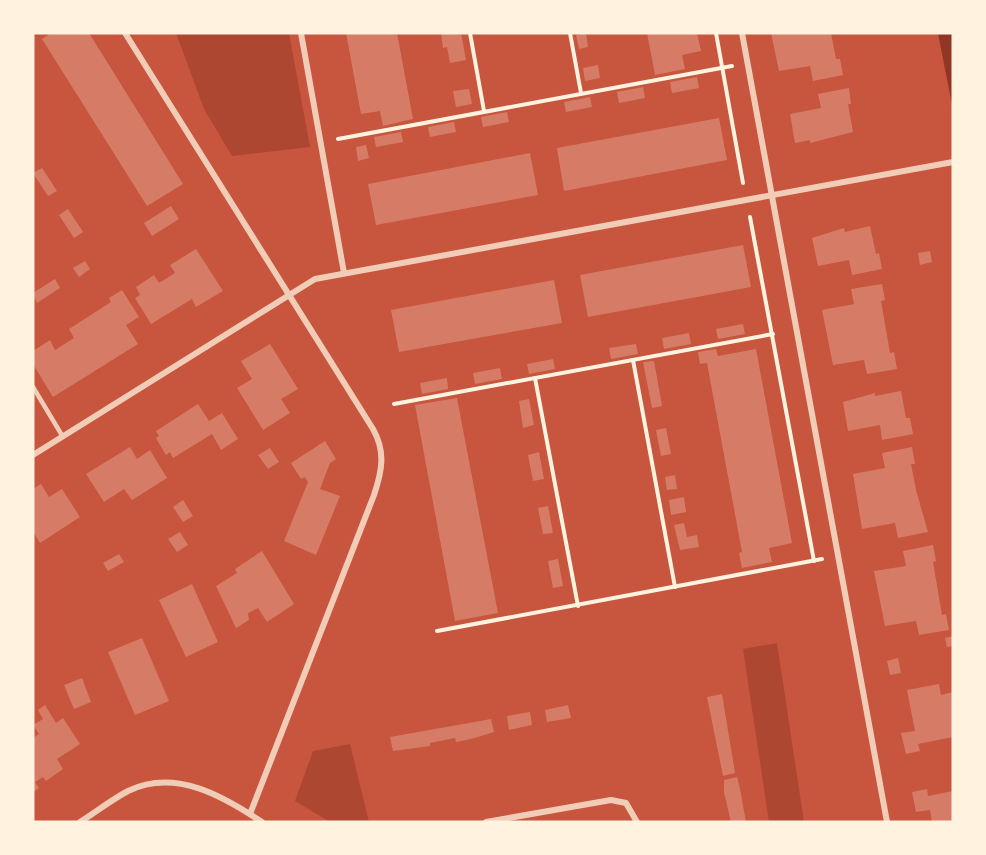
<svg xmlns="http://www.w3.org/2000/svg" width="986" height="855" font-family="'Zilla Slab',serif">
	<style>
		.green { fill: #ae4732 }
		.water { fill: #8f3625 }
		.building { fill: #d67c66 }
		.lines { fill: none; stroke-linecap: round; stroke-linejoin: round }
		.path { stroke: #fff3e0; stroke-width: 4 }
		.service { stroke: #f1ccb7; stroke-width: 4.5 }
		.minor { stroke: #f1ccb7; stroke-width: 6 }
	</style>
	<rect width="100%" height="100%" fill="#c8553d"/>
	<g class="green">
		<path d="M176,33H289L310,147L232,156L204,109Z"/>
		<path d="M777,643L804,822H769L743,649Z"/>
		<path d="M350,744L369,822H330L295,801L313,751Z"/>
	</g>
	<path class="water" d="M938,33H953V110Z"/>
	<g class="building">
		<path d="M51,33H89L183,184L147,206L42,39Z"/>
		<path d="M346,33H397L413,119L383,126L380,111L361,114Z"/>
		<path d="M441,33H461L466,60L450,63L447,47L443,48Z"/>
		<path d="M586,33L588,47L579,49L576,35Z"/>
		<path d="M647,33H697L701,51L682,55L685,69L655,75Z"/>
		<path d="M771,33H831L836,59H840L843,75L813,81L810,66L779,71Z"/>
		<path d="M598,65L600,78L585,81L583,68Z"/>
		<path d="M697,77L699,88L672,93L670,82Z"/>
		<path d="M643,87L645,98L619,103L617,92Z"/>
		<path d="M849,88L851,104H848L853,132L810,143V140L795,143L790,114L821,108L818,94Z"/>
		<path d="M469,89L472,104L456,107L453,91Z"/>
		<path d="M590,97L592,107L566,112L564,102Z"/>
		<path d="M507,112L509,122L483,127L481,117Z"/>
		<path d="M719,118L727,160L564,191L557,148Z"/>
		<path d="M454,122L456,132L430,137L428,127Z"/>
		<path d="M401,132L403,142L376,147L374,137Z"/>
		<path d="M366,145L369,158L358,161L356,147Z"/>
		<path d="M530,153L538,195L376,225L368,184Z"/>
		<path d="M42,168L57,191L48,196L33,173Z"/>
		<path d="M171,206L179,219L152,236L144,223Z"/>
		<path d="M68,209L83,232L74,238L59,215Z"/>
		<path d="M870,226L876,254L879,253L882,269L852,275L849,260L818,266L812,238L844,228L845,232Z"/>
		<path d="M743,245L751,287L588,317L580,275Z"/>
		<path d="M196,249L223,291L196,307L192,299L151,324L135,298L140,295L136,287L154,275L159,283L175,273L170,265Z"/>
		<path d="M930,251L932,262L920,265L918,253Z"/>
		<path d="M85,261L90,269L79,277L73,268Z"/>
		<path d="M55,279L60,288L37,303L33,293Z"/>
		<path d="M554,280L562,323L399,352L391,310Z"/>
		<path d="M882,284L885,300L881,301L890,353L894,352L897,369L867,374L864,360L833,365L822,310L854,304L851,289Z"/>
		<path d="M122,290L139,317L126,325L138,344L53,397L33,364V351L50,340L55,350L74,338L69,329L111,302L109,298Z"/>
		<path d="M743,324L745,334L718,339L716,329Z"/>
		<path d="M689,333L691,344L664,349L662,338Z"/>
		<path d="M270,344L298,389L281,399L290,413L263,430L237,388L252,379L241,361Z"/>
		<path d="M636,344L638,354L611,359L609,348Z"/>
		<path d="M716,349L718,356L756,349L792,543L769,548L772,562L742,568L739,553L742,552L707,363L700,364L698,352Z"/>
		<path d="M553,359L555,369L529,374L527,364Z"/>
		<path d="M654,361L662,406L652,408L643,362Z"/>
		<path d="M500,368L502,379L475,384L473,373Z"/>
		<path d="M447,378L448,389L422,394L420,383Z"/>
		<path d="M901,391L906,418H910L913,434L882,440L880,425L848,431L843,402L875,393V396Z"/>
		<path d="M457,398L498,613L455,621L415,405Z"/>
		<path d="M529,399L534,425L523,428L519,401Z"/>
		<path d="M198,404L209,421L222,413L238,439L221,450L212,434L173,458L170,452L166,455L156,438L159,436L156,431Z"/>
		<path d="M666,428L671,454L661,456L656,430Z"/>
		<path d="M325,441L336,459L330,463L320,489L340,496L316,555L284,541L308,482L305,477L301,479L291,463Z"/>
		<path d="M130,447L137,459L150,450L167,478L132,500L124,489L104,502L86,474Z"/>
		<path d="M912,447L915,464H911L916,490L928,532L898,538L895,523L862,529L853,474L885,468L882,453Z"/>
		<path d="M270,448L279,462L268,469L258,455Z"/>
		<path d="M539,452L544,479L533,481L528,455Z"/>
		<path d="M675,475L677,489L667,490L665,477Z"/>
		<path d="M41,484L49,497L62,489L80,517L40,543L33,531V489Z"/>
		<path d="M684,497L686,512L671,515L669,500Z"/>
		<path d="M183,500L193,516L183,522L173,507Z"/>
		<path d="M548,506L553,533L543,534L538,508Z"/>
		<path d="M684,523L687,537L697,535L699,547L680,550L674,525Z"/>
		<path d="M180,532L188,545L177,552L168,539Z"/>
		<path d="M933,545L936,561L933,562L942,615L946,614L949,630L919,635L916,621L885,626L874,571L906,566L903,551Z"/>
		<path d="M262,551L294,604L267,622L258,608L248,613L249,620L236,628L216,586L237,573L235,569Z"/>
		<path d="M119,554L124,562L108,571L103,563Z"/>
		<path d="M558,559L563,586L553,588L548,561Z"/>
		<path d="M192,584L218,642L186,657L159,600Z"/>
		<path d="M953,636V646L947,647L945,638Z"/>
		<path d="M142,638L169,701L135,715L108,652Z"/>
		<path d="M898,658L901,673L890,675L887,661Z"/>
		<path d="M82,678L91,702L74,709L64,685Z"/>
		<path d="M939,684L941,695L953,692V737L918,744L920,751L906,754L901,733L915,731L907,690Z"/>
		<path d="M722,694L735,773L723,776L707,697Z"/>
		<path d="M45,705L56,723L63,718L80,744L57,759L63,769L46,781L43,777L35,782L39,788L33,792V738L39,734L33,725L43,719L38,710Z"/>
		<path d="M568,705L571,718L547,722L545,710Z"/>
		<path d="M530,712L532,725L509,730L507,716Z"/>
		<path d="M491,719L494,732L471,739L456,742L455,738L430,743V746L393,751L390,737Z"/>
		<path d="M737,777L740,789L746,822H731L724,792V780Z"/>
		<path d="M927,789L928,796L953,791V822H932L930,810L916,812L912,792Z"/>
	</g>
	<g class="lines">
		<g class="path">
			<path d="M470,33L484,111"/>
			<path d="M570,33L581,93"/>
			<path d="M716,33L743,183"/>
			<path d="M338,139L732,66"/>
			<path d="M750,217L814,561"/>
			<path d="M633,360L675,587"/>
			<path d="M535,378L578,606"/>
			<path d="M394,404L773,334"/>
			<path d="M437,631L822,559"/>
		</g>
		<path class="service" d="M33,387L63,437"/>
		<g class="minor">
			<path d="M125,33L373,429C386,452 382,471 374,495L250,814"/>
			<path d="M301,33L344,273"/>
			<path d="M742,33L887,822"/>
			<path d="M33,455L315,279L953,162"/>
			<path d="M80,822C96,812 111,800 128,791C175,768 223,796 262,822"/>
			<path d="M486,822L611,800L626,803L637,822"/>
		</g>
	</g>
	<rect width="986" height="855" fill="none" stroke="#fff3e0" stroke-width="69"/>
</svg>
